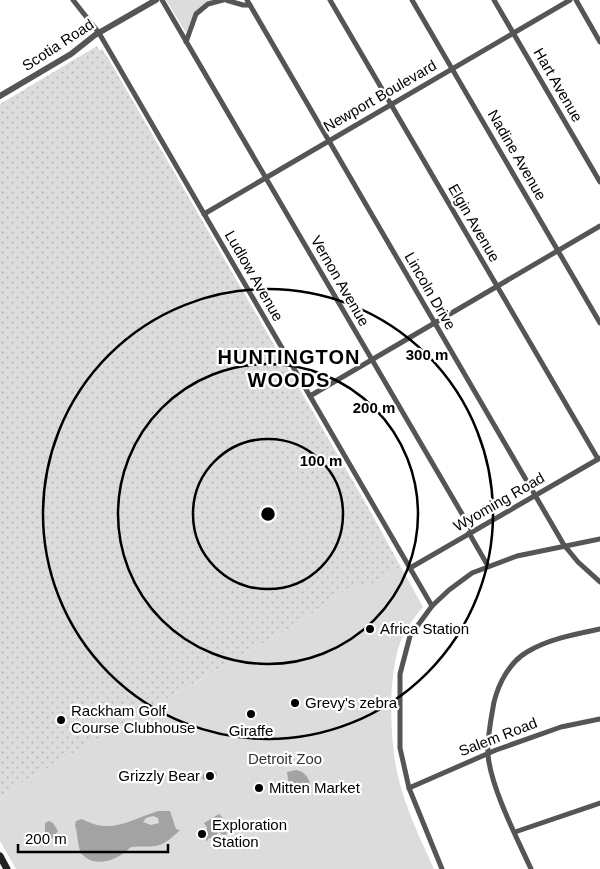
<svg xmlns="http://www.w3.org/2000/svg" width="600" height="869" font-family="Helvetica,sans-serif">
	<style>
		.grass { fill: url(#grass-dots) }
		.park { fill: #dcdcdc }
		.water { fill: #a3a3a3; fill-rule: evenodd }
		.lines { fill: none; stroke-linecap: round; stroke-linejoin: round }
		.minor { stroke: #555; stroke-width: 5 }
		.tertiary { stroke: #555; stroke-width: 6 }
		.secondary { stroke: #222; stroke-width: 7 }
		.ring { fill: none; stroke: #000; stroke-width: 2.5 }
		.poi-dot { fill: #000; stroke: #fff; stroke-width: 2 }
		.labels { text-anchor: middle; stroke-width: 4.5; stroke-linejoin: round; paint-order: stroke }
		.street-label { font-size: 15px; fill: #000; stroke: #fff }
		.poi-label { font-size: 15px; fill: #000; stroke: #fff; text-anchor: start }
		.park-label { font-size: 15px; fill: #333; stroke: #fff }
		.district-label { font-size: 20px; font-weight: bold; letter-spacing: 1px; fill: #000; stroke: #fff }
		.centre { fill: #000; stroke: #fff; stroke-width: 2.5 }
		.ring-label { font-size: 15px; text-anchor: middle; font-weight: bold; fill: #000; stroke: #fff; stroke-width: 4.5; stroke-linejoin: round; paint-order: stroke }
	</style>
	<defs>
		<pattern id="grass-dots" width="8" height="8" patternUnits="userSpaceOnUse" patternTransform="scale(1.25)"><rect width="8" height="8" fill="#dcdcdc"/><path d="M2 2h.1M6 6h.1" fill="none" stroke="#bbb" stroke-width="1.8" stroke-linecap="round"/></pattern>
	</defs>
	<rect width="100%" height="100%" fill="#fff"/>
	<path class="grass" d="M97,46L99,50L102,49L108,58L369,509L401,567L372,584L349,588L302,621L20,784L0,799V104Z"/>
	<g class="park">
		<path d="M166,0H214L192,19L186,33Z"/>
		<path d="M401,567L423,607C413,619 404,631 399,646C388,681 390,737 397,772C404,805 420,838 434,869H16L0,841V799L20,784L302,621L349,588L360,584H372Z"/>
	</g>
	<g class="water">
		<path d="M296,770C304,771 310,778 310,786L308,790L293,788L289,785L287,772Z"/>
		<path d="M212,771L216,772L217,775L207,780L202,779L203,774Z"/>
		<path d="M158,811H170L176,829L180,830C158,851 158,845 131,847C117,861 94,869 81,853C77,844 78,834 75,825L76,821L82,819C112,835 129,820 158,811ZM153,816L158,818L159,823L151,825L143,822L146,818Z"/>
		<path d="M219,814L223,818L219,825L222,829H226L227,834L224,835L218,832L216,837L212,835L214,839L209,838L206,842L207,828L204,823Z"/>
		<path d="M49,821L53,823L58,831L52,839L45,832V823Z"/>
	</g>
	<g class="lines">
		<g class="minor">
			<path d="M73,0L99,33L432,606"/>
			<path d="M162,0L472,531"/>
			<path d="M226,0L243,5H250"/>
			<path d="M247,0L564,545L578,562L600,582"/>
			<path d="M330,0L598,459"/>
			<path d="M412,0L600,323"/>
			<path d="M494,0L600,182"/>
			<path d="M576,0L600,42"/>
			<path d="M186,42L196,14L208,4L223,0"/>
			<path d="M204,214L570,0"/>
			<path d="M310,396L600,226"/>
			<path d="M469,533L488,566"/>
			<path d="M410,568L600,458"/>
			<path d="M409,788L496,750L561,727L600,719"/>
			<path d="M515,832L600,803"/>
			<path d="M442,869L409,788L400,748V674L410,636L432,606L449,590L472,573L517,556L600,539"/>
			<path d="M531,869C517,838 491,788 488,755C487,737 491,719 494,702C499,682 510,662 527,652C548,639 576,634 600,629"/>
		</g>
		<path class="tertiary" d="M0,96L71,54L95,35L156,0"/>
		<path class="secondary" d="M0,856L7,869"/>
	</g>
	<g class="ring">
		<circle cx="268" cy="514" r="75"/>
		<circle cx="268" cy="514" r="150"/>
		<circle cx="268" cy="514" r="225"/>
	</g>
	<g class="poi-dot">
		<circle cx="370" cy="629" r="5"/>
		<circle cx="295" cy="703" r="5"/>
		<circle cx="251" cy="714" r="5"/>
		<circle cx="61" cy="720" r="5"/>
		<circle cx="210" cy="776" r="5"/>
		<circle cx="259" cy="788" r="5"/>
		<circle cx="202" cy="834" r="5"/>
	</g>
	<g class="labels">
		<g class="street-label">
			<text transform="translate(58 45) rotate(-33)" y="5">Scotia Road</text>
			<text transform="translate(558 85) rotate(60)" y="5">Hart Avenue</text>
			<text transform="translate(380 96) rotate(-30)" y="5">Newport Boulevard</text>
			<text transform="translate(517 155) rotate(60)" y="5">Nadine Avenue</text>
			<text transform="translate(474 223) rotate(60)" y="5">Elgin Avenue</text>
			<text transform="translate(254 276) rotate(60)" y="5">Ludlow Avenue</text>
			<text transform="translate(340 281) rotate(60)" y="5">Vernon Avenue</text>
			<text transform="translate(430 291) rotate(60)" y="5">Lincoln Drive</text>
			<text transform="translate(499 502) rotate(-30)" y="5">Wyoming Road</text>
			<text transform="translate(498 737) rotate(-21)" y="5">Salem Road</text>
		</g>
		<g class="poi-label">
			<text x="380" y="634">Africa Station</text>
			<text x="305" y="708">Grevy's zebra</text>
			<text x="71" y="716">Rackham Golf<tspan x="71" dy="17">Course Clubhouse</tspan></text>
			<text x="251" y="736" text-anchor="middle">Giraffe</text>
			<text x="200" y="781" text-anchor="end">Grizzly Bear</text>
			<text x="269" y="793">Mitten Market</text>
			<text x="212" y="830">Exploration<tspan x="212" dy="17">Station</tspan></text>
		</g>
		<g class="park-label">
			<text x="285" y="764">Detroit Zoo</text>
		</g>
		<g class="district-label">
			<text x="289" y="364">HUNTINGTON<tspan x="289" dy="23">WOODS</tspan></text>
		</g>
	</g>
	<circle cx="268" cy="514" r="8" class="centre"/>
	<g class="ring-label">
		<text x="427" y="360">300 m</text>
		<text x="374" y="413">200 m</text>
		<text x="321" y="466">100 m</text>
	</g>
	<path d="M18 844v8h150v-8" fill="none" stroke="#000000" stroke-width="2.5"/>
	<text x="25" y="844" font-size="15" fill="#000000" stroke="#ffffff" stroke-width="4" paint-order="stroke">200 m</text>
</svg>
